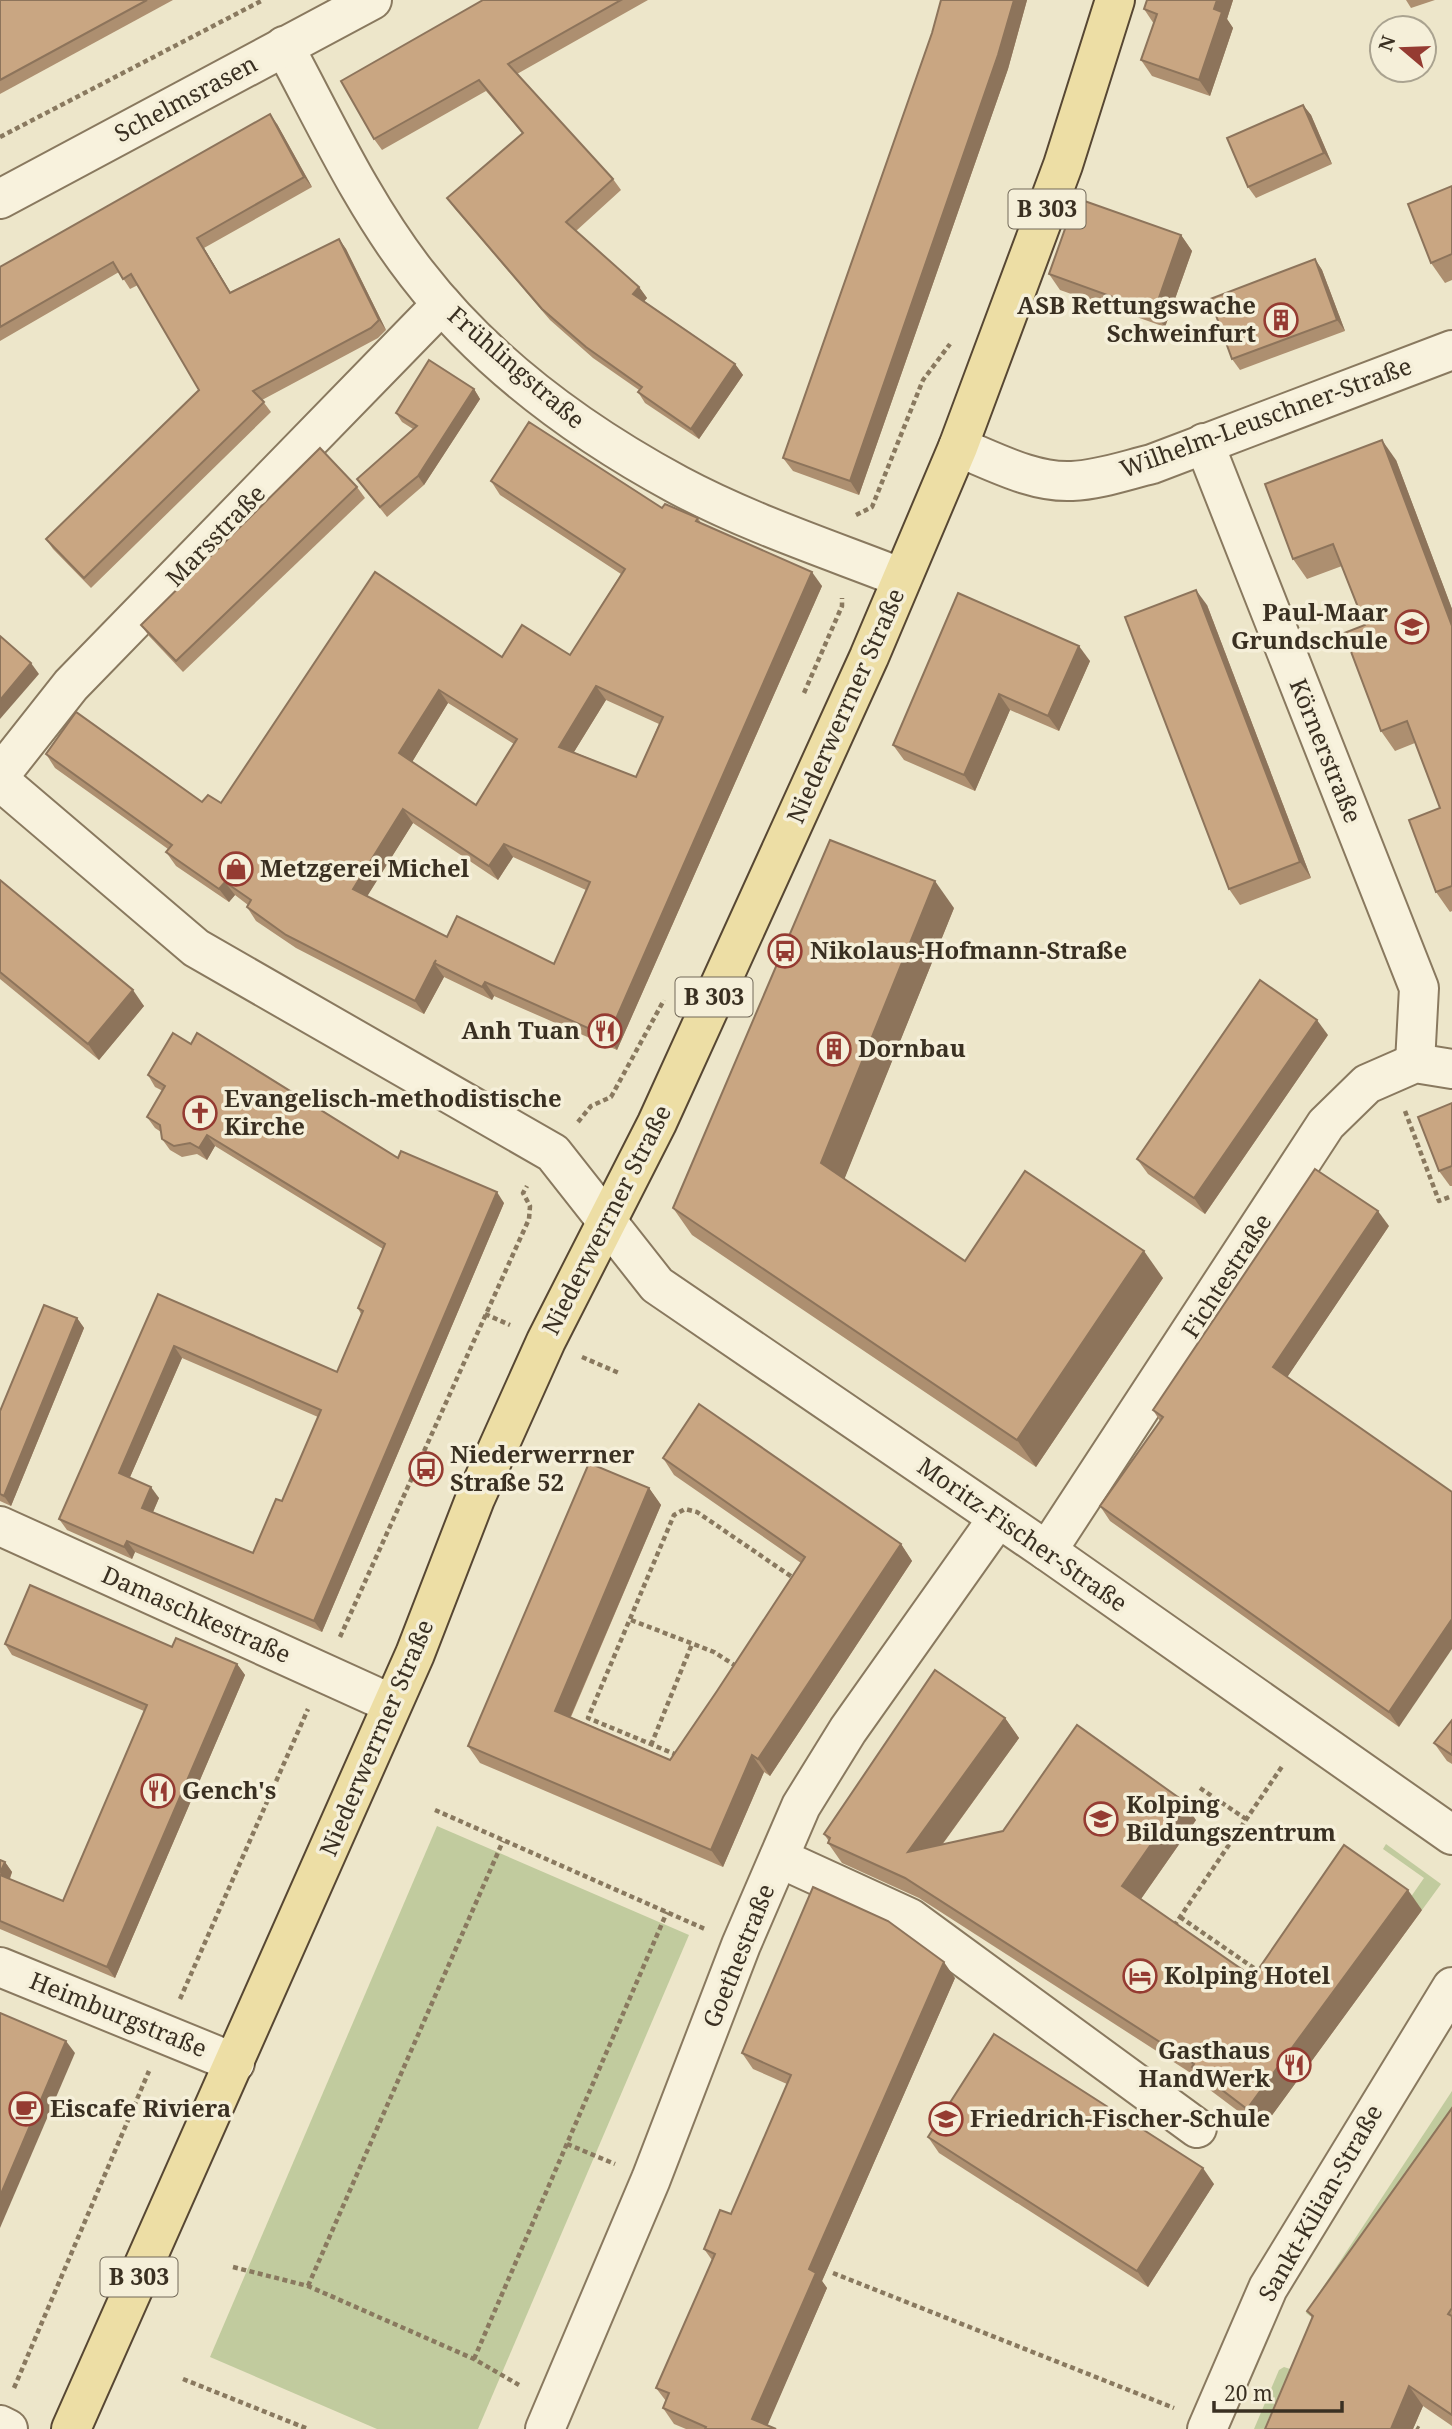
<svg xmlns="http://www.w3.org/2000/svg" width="1452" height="2429" font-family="'Noto Serif',serif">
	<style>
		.green { fill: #c1cb9e }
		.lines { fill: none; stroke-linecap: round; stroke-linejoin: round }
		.minor-casing { stroke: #89795f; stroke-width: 42 }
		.major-casing { stroke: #574733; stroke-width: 42 }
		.path { stroke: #89795f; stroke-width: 4.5; stroke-dasharray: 5 3.5; stroke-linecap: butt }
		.minor { stroke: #f8f2dd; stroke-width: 38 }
		.major { stroke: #eddea5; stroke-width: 38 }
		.wall { fill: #ad8f70; fill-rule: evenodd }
		.shaded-wall { fill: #8d745b }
		.building { fill: #c9a682; stroke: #8d745b; stroke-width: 2; fill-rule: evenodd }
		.labels { text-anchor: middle; stroke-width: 7; stroke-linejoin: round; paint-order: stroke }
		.shield { fill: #f5efd9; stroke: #726959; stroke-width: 2 }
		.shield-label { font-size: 23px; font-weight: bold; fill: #3a3022 }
		.street-label { font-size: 24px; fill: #3a3022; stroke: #f5efd9 }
		.poi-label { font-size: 24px; font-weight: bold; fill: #3a3022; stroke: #f5efd9; text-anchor: start }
	</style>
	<rect width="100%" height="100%" fill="#ede6ca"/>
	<g class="green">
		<path d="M437,1826L689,1935L478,2429H377L210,2357Z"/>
		<path d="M1386,1844L1441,1884L1422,1910L1408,1901L1424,1878L1383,1849Z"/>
		<path d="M1452,2091V2118L1310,2316L1306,2313Z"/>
		<path d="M1284,2367L1290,2369L1264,2429H1254L1279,2370Z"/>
	</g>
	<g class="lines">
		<defs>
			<g id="minor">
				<path d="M284,46C325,122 363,205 417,274C485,362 580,432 678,485C749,523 828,549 902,578"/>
				<path d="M0,199L372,0"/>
				<path d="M1204,443L1419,988L1415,1063"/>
				<path d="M958,447C993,461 1033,483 1072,481C1099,480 1127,470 1152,464L1452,350"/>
				<path d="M0,775L71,685L442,304"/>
				<path d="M0,781L196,948L553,1153L657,1285L1047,1551L1452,1835"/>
				<path d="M0,1526L392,1704"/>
				<path d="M1047,1551L1326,1124L1367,1084L1415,1063L1452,1069"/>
				<path d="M779,1858L910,1918L1197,2128"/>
				<path d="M0,1967L235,2063"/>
				<path d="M0,2425L8,2429"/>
				<path d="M545,2429L651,2179L741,1945L801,1806L848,1730L998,1518"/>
				<path d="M1207,2429L1268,2288L1452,1987"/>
			</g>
			<path id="major" d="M71,2429L415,1654L475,1499L546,1341L657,1123L869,657L958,447L1063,165L1115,0"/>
		</defs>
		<use href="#minor" class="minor-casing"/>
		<use href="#major" class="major-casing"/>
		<g class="path">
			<path d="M0,137L263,0"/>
			<path d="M856,515L872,507L923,380L950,344"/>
			<path d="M804,693L842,606V598"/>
			<path d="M1405,1111L1439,1201L1452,1196"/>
			<path d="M578,1122L591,1106L611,1097L664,1000"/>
			<path d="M485,1314L510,1325"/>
			<path d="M582,1357L619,1373"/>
			<path d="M631,1620L714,1652L739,1668"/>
			<path d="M340,1637L529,1219L530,1206L523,1193L527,1186"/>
			<path d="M651,1745L692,1644"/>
			<path d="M677,1755L588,1718L674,1515L685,1509L697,1512L795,1579"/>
			<path d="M1200,1788L1246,1819"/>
			<path d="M435,1810L705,1929"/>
			<path d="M1180,1917L1261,1973"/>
			<path d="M1174,1926L1283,1765"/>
			<path d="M180,1999L308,1709"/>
			<path d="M567,2144L615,2164"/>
			<path d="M233,2267L308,2286L474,2359L519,2385"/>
			<path d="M833,2273L1174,2408"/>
			<path d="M308,2286L503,1841"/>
			<path d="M474,2359L667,1912"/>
			<path d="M183,2379L308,2429"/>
			<path d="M14,2388L149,2071"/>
			<path d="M1409,2423L1419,2429"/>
		</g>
		<use href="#minor" class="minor"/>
		<use href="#major" class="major"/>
	</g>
	<g class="wall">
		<path d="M0,0H173L0,94Z"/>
		<path d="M483,0H648L517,74L613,179L621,190L576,231L639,287L647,298L644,301L735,364L743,375L699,439L645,403L638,392L639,390L593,358L550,320L455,209L447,198L523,134L486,91L382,150L374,139Z"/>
		<path d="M941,0H1027L1008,69L859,495L793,471L783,458L932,33Z"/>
		<path d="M1147,0H1233L1227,19L1233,28L1210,96L1152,76L1141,60L1154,24L1144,9Z"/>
		<path d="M1406,0H1435L1411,8Z"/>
		<path d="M1303,105L1311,115L1332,164L1256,198L1248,187Z"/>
		<path d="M277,124L312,187L204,248L230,292L339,239L346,249L386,330L378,338L262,400L271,412L91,588L53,549L46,539L199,390L138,285L130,289L119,272L0,341V267Z"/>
		<path d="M1452,186V280L1445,283L1431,263Z"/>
		<path d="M1181,235L1192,251L1165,327L1060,290L1049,274Z"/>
		<path d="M1315,259L1322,270L1345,331L1240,370L1232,359Z"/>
		<path d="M474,389L480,399L424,485L387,517L357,479L413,429L402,422L396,413Z"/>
		<path d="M1396,460L1452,609V911L1450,912L1436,892L1440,808L1415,743L1395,751L1381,731L1365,625L1342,566L1307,579L1293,559Z"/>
		<path d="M491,481L662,508L698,518L701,523L822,586L617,1050L494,996L492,1000L444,977L424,1014L296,948L256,921L247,907L248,905L235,895L229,902L176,866L166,852L168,849L55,768L46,754L202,802L221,803L502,657L570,655L621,574L500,495ZM606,700L659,724L636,777L574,752ZM448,703L514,744L476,805L412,762ZM413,823L498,880L513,857L586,890L554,964L447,937L367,896Z"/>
		<path d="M357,487L365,498L183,672L149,636L141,625Z"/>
		<path d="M958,593L1090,661L1059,731L1010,710L975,791L904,760L893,745Z"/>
		<path d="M1207,605L1311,878L1240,905L1229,889Z"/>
		<path d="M0,880L144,1006L99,1060L0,979Z"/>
		<path d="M954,908L844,1179L965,1261L1163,1278L1036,1467L692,1235L673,1208Z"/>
		<path d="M1328,1035L1205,1214L1148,1174L1137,1159Z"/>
		<path d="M191,1044L398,1158L504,1203L322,1632L135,1552L132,1559L67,1530L59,1519L158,1294L337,1372L361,1314L358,1308L383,1249L215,1146L207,1160L197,1154L182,1157L170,1150L162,1139L161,1132L155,1128L147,1117L163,1091L155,1087L148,1075ZM182,1358L318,1417L282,1501L253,1553L153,1512L159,1498L130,1477Z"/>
		<path d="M1452,1103V1186H1450L1439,1171Z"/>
		<path d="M1389,1226L1287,1377L1399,1727L1110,1521L1100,1506L1160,1421L1153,1410Z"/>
		<path d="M77,1318L84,1328L11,1506L0,1501V1411Z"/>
		<path d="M663,1458L901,1544L912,1561L770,1776L764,1772L723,1867L480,1763L468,1746L649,1488L661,1505L571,1717L670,1760L717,1691L801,1563L674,1475Z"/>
		<path d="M5,1644L172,1647L237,1664L245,1675L115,1978L0,1929V1860L5,1862L12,1872L10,1879L63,1901L144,1711L12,1655Z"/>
		<path d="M1005,1718L1019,1738L942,1845L1196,1820L1141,1899L1253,1977L1422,1910L1262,2129L1206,2087L1200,2079L919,1898L842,1863L828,1843V1840L824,1834Z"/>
		<path d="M1452,1720V1764L1447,1761L1434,1743Z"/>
		<path d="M955,1978L822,2281L827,2288L767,2425L776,2429H686L674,2424L663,2408L666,2401L656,2388L712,2260L704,2249L731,2214L787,2084L753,2069L742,2053Z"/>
		<path d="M1452,2108V2426L1423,2406L1413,2429H1265L1312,2318L1307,2311Z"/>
		<path d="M928,2137L1214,2184L1148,2287L939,2153Z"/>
	</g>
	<g class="shaded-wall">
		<path d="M1014,0H1027L1008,69L859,495L850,481Z"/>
		<path d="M1217,0H1233L1227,19L1233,28L1210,96L1199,80L1214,9Z"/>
		<path d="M1303,105L1311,115L1332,164L1324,153Z"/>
		<path d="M270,114L277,124L312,187L304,177Z"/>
		<path d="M1181,235L1192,251L1165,327L1154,312Z"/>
		<path d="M197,238L204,248L237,303L230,293Z"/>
		<path d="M339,239L346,249L386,330L379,320Z"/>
		<path d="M1315,259L1322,270L1345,331L1337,320Z"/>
		<path d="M639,287L647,298L641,305L633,294Z"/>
		<path d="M735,364L743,375L699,439L691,429Z"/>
		<path d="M474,389L480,399L424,485L418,476Z"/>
		<path d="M1382,440L1396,460L1452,609V626Z"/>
		<path d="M812,572L822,586L617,1050L608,1037Z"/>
		<path d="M1196,590L1207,605L1311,878L1300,862Z"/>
		<path d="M1079,646L1090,661L1059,731L1048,716Z"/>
		<path d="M31,663L39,674L0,719V700Z"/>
		<path d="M596,686L606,700L569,760L559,747Z"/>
		<path d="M439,690L448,703L409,767L399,753Z"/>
		<path d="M999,694L1010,710L975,791L964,775Z"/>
		<path d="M403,809L413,823L363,903L353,889Z"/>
		<path d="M504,844L513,857L498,880L489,866Z"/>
		<path d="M935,881L954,908L840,1190L821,1163Z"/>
		<path d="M225,882L235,895L229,902L219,889Z"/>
		<path d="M434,963L444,977L424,1014L415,1001Z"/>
		<path d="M485,982L494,996L492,1000L482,987Z"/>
		<path d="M133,990L144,1006L99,1060L88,1044Z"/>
		<path d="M1317,1020L1328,1035L1205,1214L1194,1198Z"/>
		<path d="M207,1135L215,1146L207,1160L199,1148Z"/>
		<path d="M497,1192L504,1203L322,1632L314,1621Z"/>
		<path d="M1378,1211L1389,1226L1284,1382L1273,1367Z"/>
		<path d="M1144,1251L1163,1278L1036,1467L1017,1440Z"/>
		<path d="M77,1318L84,1328L11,1506L4,1496Z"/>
		<path d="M174,1346L182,1358L127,1484L119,1473Z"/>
		<path d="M151,1487L159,1498L150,1519L142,1508Z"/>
		<path d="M649,1488L661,1505L566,1727L555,1711Z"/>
		<path d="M127,1541L135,1552L132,1559L124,1547Z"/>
		<path d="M901,1544L912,1561L770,1776L758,1759Z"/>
		<path d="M1452,1619V1649L1399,1727L1389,1712Z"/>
		<path d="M237,1664L245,1675L115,1978L107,1967Z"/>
		<path d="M1005,1718L1019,1738L922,1872L908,1852Z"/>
		<path d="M752,1755L764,1772L723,1867L711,1850Z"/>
		<path d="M1182,1800L1196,1820L1136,1906L1122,1886Z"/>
		<path d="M5,1862L12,1872L7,1885L0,1875Z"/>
		<path d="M1408,1890L1422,1910L1262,2129L1247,2109Z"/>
		<path d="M944,1962L955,1978L822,2281L827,2288L766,2429L752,2419L809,2269Z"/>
		<path d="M66,2041L75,2053L0,2228V2196Z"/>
		<path d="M1203,2168L1214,2184L1148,2287L1137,2271Z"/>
		<path d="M1409,2386L1423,2406L1413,2429H1391Z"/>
	</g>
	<g class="building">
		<path d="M0,0H147L0,80Z"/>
		<path d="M483,0H621L508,64L613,179L566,222L639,287L633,294L735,364L691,429L638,392L642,387L586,347L542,309L447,198L523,133L479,80L374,139L341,81Z"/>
		<path d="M941,0H1014L998,55L850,481L783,458L932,33Z"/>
		<path d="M1147,0H1217L1214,9L1222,12L1199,80L1141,60L1157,14L1144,9Z"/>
		<path d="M1303,105L1324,153L1248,187L1227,138Z"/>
		<path d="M270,114L304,177L197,238L230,293L339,239L379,320L371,328L253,391L264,402L84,578L46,539L199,390L131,274L123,279L113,262L0,327V267Z"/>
		<path d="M1452,186V254L1431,263L1408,204Z"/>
		<path d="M1076,198L1181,235L1154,312L1049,274Z"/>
		<path d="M1315,259L1337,320L1232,359L1210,299Z"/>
		<path d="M429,360L474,389L418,476L380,507L357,479L417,426L396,413Z"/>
		<path d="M529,422L662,508L665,504L698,518L696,521L812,572L608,1037L485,982L482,987L434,963L436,960L415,1001L286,935L247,907L251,900L225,882L219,889L166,852L172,845L46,754L76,712L202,802L208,795L221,803L375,572L502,657L522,625L570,655L625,569L491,481ZM596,686L663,717L636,777L559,747ZM439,690L517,739L476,805L399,753ZM403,809L489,866L504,844L590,882L554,964L457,916L447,937L353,889Z"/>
		<path d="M1382,440L1452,626V886L1436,892L1409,820L1440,808L1407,721L1381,731L1344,633L1365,625L1333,544L1293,559L1265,484Z"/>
		<path d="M320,448L357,487L176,661L141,625Z"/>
		<path d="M1196,590L1300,862L1229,889L1125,617Z"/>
		<path d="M958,593L1079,646L1048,716L999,694L964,775L893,745Z"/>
		<path d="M0,636L31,663L0,700Z"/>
		<path d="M830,840L935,881L821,1163L965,1261L1025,1171L1144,1251L1017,1440L673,1208Z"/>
		<path d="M0,880L133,990L88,1044L0,972Z"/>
		<path d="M1260,980L1317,1020L1194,1198L1137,1159Z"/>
		<path d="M173,1033L191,1044L197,1033L398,1158L401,1151L497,1192L314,1621L127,1541L124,1547L59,1519L158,1294L337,1372L363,1311L358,1308L385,1244L207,1135L199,1148L190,1143L174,1146L162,1139L160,1125L147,1117L165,1086L148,1075ZM174,1346L321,1410L282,1501L276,1499L253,1553L142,1508L151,1487L119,1473Z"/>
		<path d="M1452,1103V1166L1439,1171L1418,1117Z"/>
		<path d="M1315,1169L1378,1211L1273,1367L1452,1492V1619L1389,1712L1100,1506L1163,1417L1153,1410Z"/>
		<path d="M44,1305L77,1318L4,1496L0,1494V1411Z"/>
		<path d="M699,1404L901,1544L758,1759L752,1755L711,1850L468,1746L589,1463L649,1488L555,1711L670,1760L717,1691L805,1557L663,1458Z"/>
		<path d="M30,1585L172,1647L176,1638L237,1664L107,1967L0,1921V1875L63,1901L147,1705L5,1644Z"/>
		<path d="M935,1670L1005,1718L908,1852L1003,1831L1077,1725L1182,1800L1122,1886L1253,1977L1344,1845L1408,1890L1247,2109L1192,2067L1194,2064L905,1878L828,1843L830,1838L824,1834Z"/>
		<path d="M1452,1720V1755L1434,1743Z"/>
		<path d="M0,1860L5,1862L0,1873Z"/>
		<path d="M813,1887L888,1921L944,1962L809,2269L816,2273L752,2419L776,2429H705L706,2427L663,2408L669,2393L656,2388L715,2254L704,2249L720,2210L731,2214L791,2075L742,2053Z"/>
		<path d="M0,2013L66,2041L0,2196Z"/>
		<path d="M994,2034L1203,2168L1137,2271L928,2137Z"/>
		<path d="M1452,2108V2308L1448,2314L1452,2316V2415L1409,2386L1391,2429H1265L1313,2316L1307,2311Z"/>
	</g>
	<defs>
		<symbol id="building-ring" viewBox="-11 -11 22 22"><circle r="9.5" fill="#f5efd9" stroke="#953b32" stroke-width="1.5"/><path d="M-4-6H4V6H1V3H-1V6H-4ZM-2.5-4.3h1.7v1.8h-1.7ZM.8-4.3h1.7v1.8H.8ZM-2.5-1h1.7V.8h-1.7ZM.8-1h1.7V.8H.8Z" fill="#953b32"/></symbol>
		<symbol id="school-ring" viewBox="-11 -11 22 22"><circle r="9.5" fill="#f5efd9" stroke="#953b32" stroke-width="1.5"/><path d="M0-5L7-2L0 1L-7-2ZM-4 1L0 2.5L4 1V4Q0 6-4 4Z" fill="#953b32"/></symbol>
		<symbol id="shop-ring" viewBox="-11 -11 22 22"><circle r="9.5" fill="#f5efd9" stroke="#953b32" stroke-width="1.5"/><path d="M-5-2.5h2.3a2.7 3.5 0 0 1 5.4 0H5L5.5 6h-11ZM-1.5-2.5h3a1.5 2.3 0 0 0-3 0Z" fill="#953b32"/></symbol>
		<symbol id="bus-ring" viewBox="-11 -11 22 22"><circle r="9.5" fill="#f5efd9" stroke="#953b32" stroke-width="1.5"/><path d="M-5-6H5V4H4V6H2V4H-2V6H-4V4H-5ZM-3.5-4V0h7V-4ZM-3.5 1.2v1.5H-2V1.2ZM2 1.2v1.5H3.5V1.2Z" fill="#953b32"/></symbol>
		<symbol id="restaurant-ring" viewBox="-11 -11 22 22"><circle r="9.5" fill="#f5efd9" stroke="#953b32" stroke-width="1.5"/><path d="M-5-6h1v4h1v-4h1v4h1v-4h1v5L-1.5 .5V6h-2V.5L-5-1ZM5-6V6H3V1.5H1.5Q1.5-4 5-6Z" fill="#953b32"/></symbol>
		<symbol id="church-ring" viewBox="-11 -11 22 22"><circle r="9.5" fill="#f5efd9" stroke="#953b32" stroke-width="1.5"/><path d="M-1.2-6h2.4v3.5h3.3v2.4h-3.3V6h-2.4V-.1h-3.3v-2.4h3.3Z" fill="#953b32"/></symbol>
		<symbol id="hotel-ring" viewBox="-11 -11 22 22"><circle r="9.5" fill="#f5efd9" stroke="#953b32" stroke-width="1.5"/><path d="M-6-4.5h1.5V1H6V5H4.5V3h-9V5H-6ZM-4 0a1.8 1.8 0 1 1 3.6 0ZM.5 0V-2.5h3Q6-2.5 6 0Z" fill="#953b32"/></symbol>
		<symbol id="cafe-ring" viewBox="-11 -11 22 22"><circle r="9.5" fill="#f5efd9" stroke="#953b32" stroke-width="1.5"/><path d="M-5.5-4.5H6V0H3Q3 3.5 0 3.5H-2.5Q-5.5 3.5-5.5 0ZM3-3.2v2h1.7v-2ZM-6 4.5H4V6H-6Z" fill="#953b32"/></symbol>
	</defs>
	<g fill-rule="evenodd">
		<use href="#building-ring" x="1262" y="301" width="38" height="38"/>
		<use href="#school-ring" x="1393" y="608" width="38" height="38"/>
		<use href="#shop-ring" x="217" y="850" width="38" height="38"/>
		<use href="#bus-ring" x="766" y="932" width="38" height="38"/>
		<use href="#restaurant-ring" x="586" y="1012" width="38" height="38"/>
		<use href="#building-ring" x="815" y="1030" width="38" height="38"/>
		<use href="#church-ring" x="181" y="1094" width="38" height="38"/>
		<use href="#bus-ring" x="407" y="1450" width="38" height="38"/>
		<use href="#restaurant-ring" x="139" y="1772" width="38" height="38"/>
		<use href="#school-ring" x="1082" y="1800" width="38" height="38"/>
		<use href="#hotel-ring" x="1121" y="1957" width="38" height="38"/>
		<use href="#restaurant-ring" x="1275" y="2046" width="38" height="38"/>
		<use href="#cafe-ring" x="7" y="2090" width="38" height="38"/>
		<use href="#school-ring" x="927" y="2100" width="38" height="38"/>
	</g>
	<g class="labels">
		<g class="shield">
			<rect x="1008.5" y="189.5" width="77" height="39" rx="5"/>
			<rect x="675.5" y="977.5" width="77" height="39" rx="5"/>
			<rect x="100.5" y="2257.5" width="77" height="39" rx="5"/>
		</g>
		<g class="shield-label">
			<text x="1047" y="217">B 303</text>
			<text x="714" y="1005">B 303</text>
			<text x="139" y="2285">B 303</text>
		</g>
		<g class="street-label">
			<text transform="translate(186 99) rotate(-28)" y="8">Schelmsrasen</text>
			<text transform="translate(516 368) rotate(41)" y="8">Frühlingstraße</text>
			<text transform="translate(1266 418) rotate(-20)" y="8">Wilhelm-Leuschner-Straße</text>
			<text transform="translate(216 536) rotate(-46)" y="8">Marsstraße</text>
			<text transform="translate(846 706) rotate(-66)" y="8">Niederwerrner Straße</text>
			<text transform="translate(1325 751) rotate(68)" y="8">Körnerstraße</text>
			<text transform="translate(607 1220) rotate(-63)" y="8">Niederwerrner Straße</text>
			<text transform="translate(1227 1276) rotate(-57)" y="8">Fichtestraße</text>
			<text transform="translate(1022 1535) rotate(35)" y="8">Moritz-Fischer-Straße</text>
			<text transform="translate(196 1615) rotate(24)" y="8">Damaschkestraße</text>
			<text transform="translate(377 1738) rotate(-67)" y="8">Niederwerrner Straße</text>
			<text transform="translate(739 1956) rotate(-68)" y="8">Goethestraße</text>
			<text transform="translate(118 2015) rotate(22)" y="8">Heimburgstraße</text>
			<text transform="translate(1321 2203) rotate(-60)" y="8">Sankt-Kilian-Straße</text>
		</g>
		<g class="poi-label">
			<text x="1256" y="314" text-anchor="end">ASB Rettungswache<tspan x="1256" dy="28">Schweinfurt</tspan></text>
			<text x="1388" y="621" text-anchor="end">Paul-Maar<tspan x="1388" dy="28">Grundschule</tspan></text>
			<text x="260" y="877">Metzgerei Michel</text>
			<text x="810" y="959">Nikolaus-Hofmann-Straße</text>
			<text x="580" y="1039" text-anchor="end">Anh Tuan</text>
			<text x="858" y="1057">Dornbau</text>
			<text x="224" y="1107">Evangelisch-methodistische<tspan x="224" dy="28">Kirche</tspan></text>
			<text x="450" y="1463">Niederwerrner<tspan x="450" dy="28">Straße 52</tspan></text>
			<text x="182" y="1799">Gench's</text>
			<text x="1126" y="1813">Kolping<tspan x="1126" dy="28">Bildungszentrum</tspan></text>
			<text x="1164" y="1984">Kolping Hotel</text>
			<text x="1270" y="2059" text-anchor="end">Gasthaus<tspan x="1270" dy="28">HandWerk</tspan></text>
			<text x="50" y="2117">Eiscafe Riviera</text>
			<text x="970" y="2127">Friedrich-Fischer-Schule</text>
		</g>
	</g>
	<g transform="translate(1403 49) rotate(289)"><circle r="33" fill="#f5efd9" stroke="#aaa390" stroke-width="2"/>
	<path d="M0-5L12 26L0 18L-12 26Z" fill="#953b32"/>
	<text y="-10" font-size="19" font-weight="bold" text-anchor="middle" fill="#3a3022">N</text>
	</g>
	<path d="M1214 2401v10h128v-10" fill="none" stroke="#3a3022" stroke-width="3.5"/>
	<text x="1224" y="2401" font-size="21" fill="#3a3022" stroke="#f5efd9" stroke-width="5" paint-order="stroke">20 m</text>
</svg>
